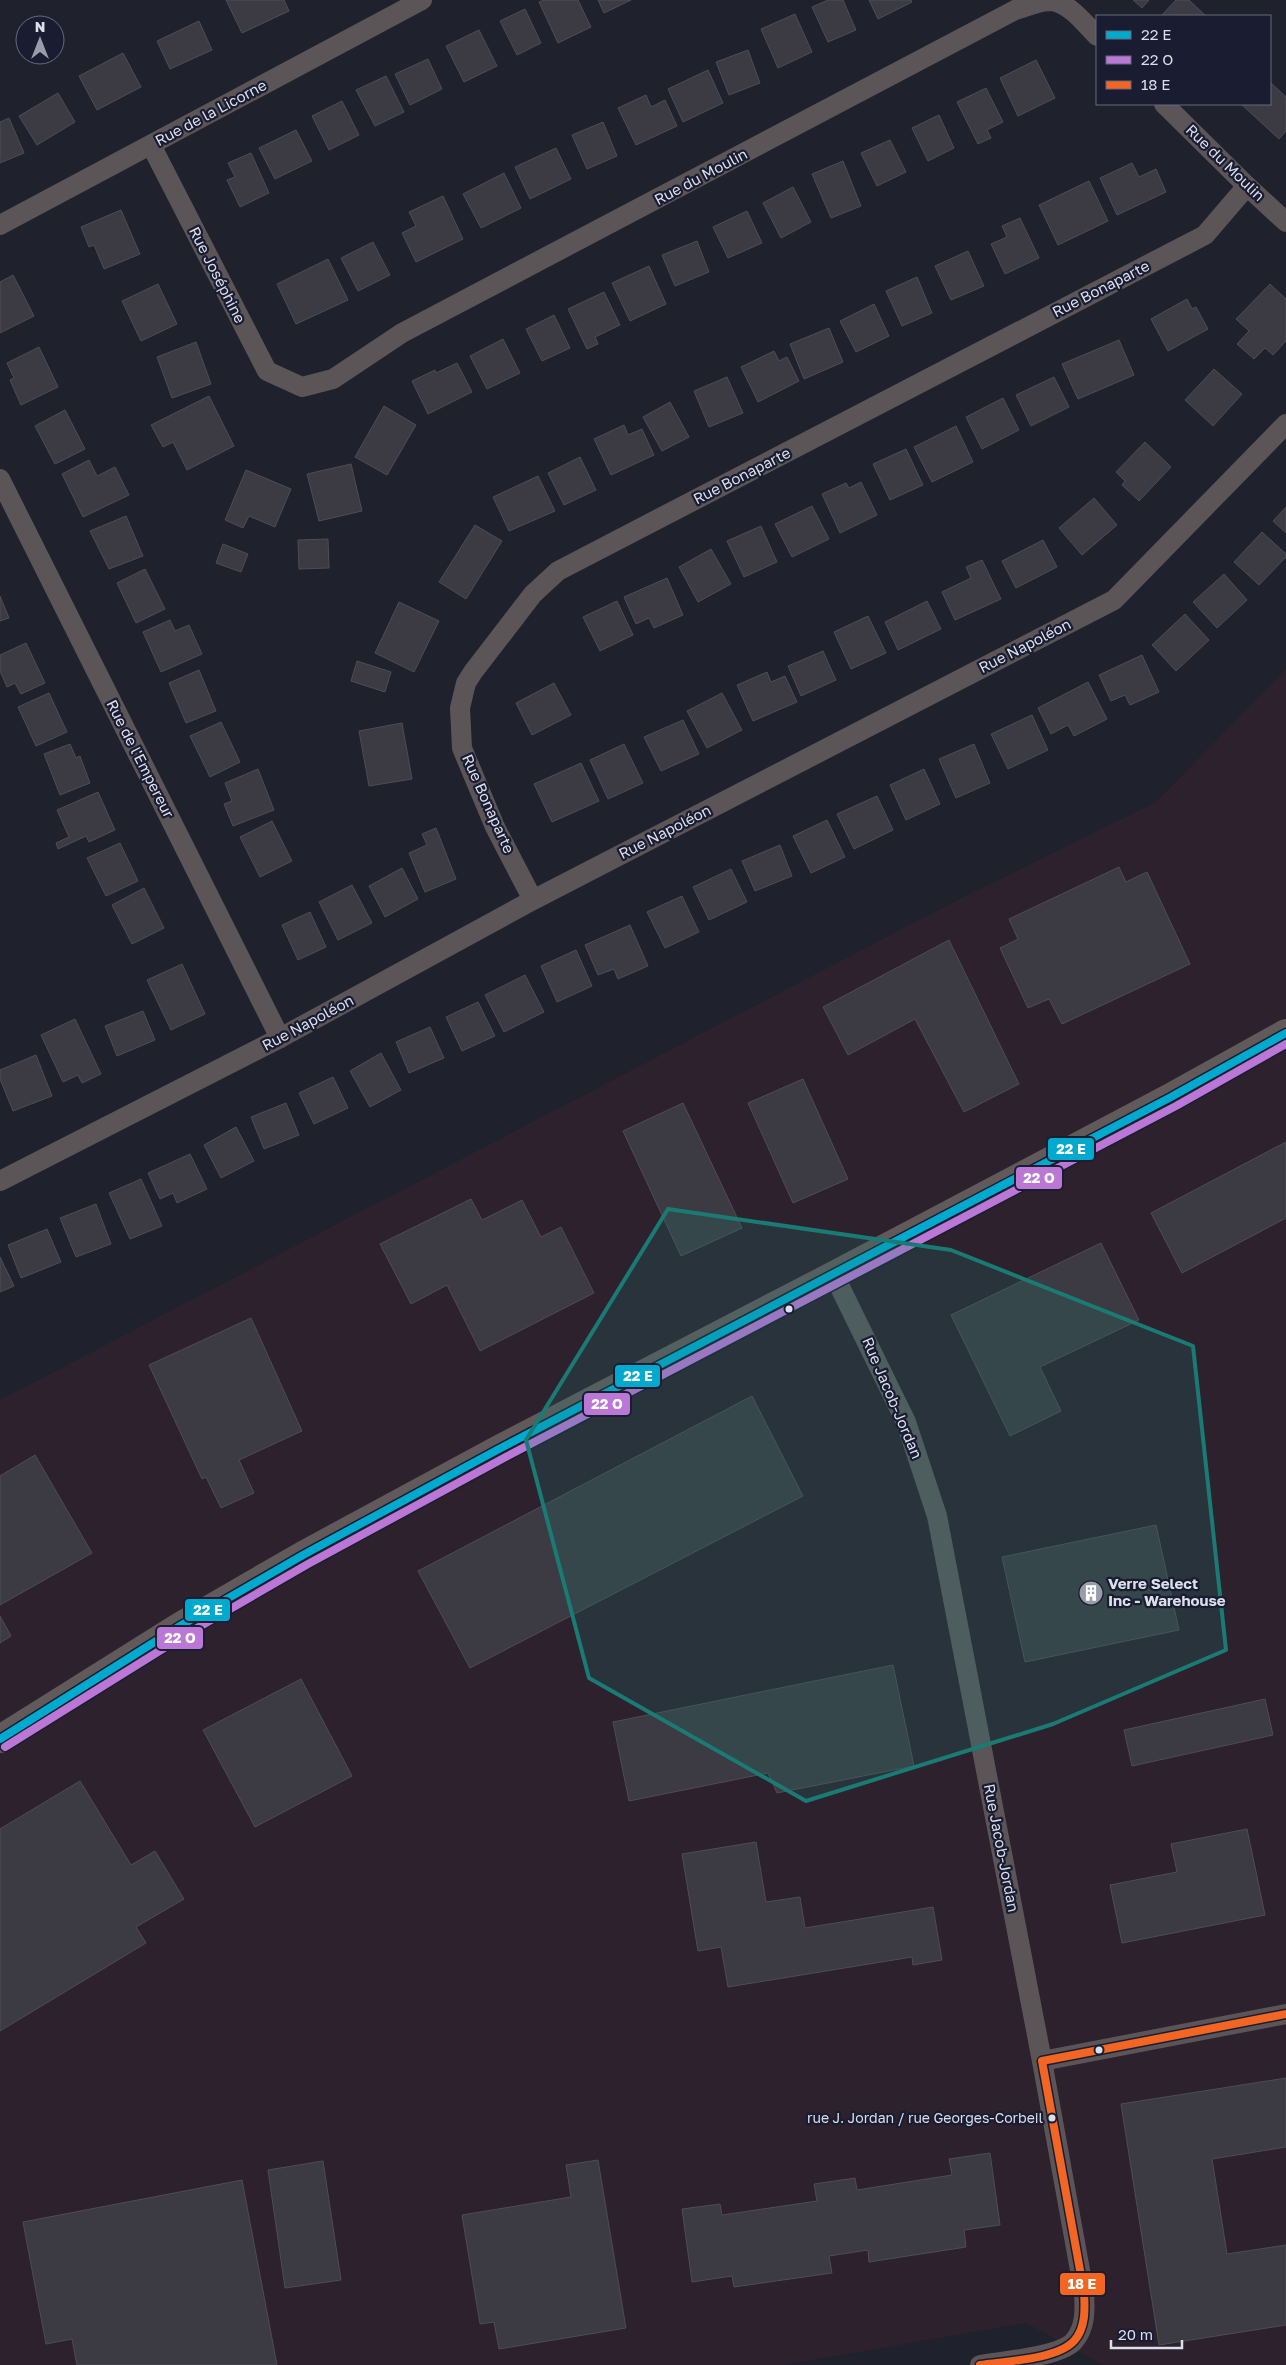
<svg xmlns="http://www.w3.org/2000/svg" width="1286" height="2365" font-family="'Golos Text',sans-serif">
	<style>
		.industrial { fill: #2d212d }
		.building { fill: #3c3a42; stroke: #4e4d56 }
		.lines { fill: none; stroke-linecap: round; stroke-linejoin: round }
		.street { stroke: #5c5558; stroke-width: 20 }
		.secondary { stroke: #62595a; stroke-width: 28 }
		.bus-1-casing { stroke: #1a1d31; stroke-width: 11 }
		.bus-2-casing { stroke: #1a1d31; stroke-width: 11 }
		.bus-3-casing { stroke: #1a1d31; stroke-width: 11 }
		.bus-1 { stroke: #00a9ce; stroke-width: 8 }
		.bus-2 { stroke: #ba77d6; stroke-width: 8 }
		.bus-3 { stroke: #f26522; stroke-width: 8 }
		.marked { fill: #197b74; fill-opacity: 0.2; stroke: #197b74; stroke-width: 4; stroke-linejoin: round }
		.bus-dot { fill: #dbdfec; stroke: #1a1d31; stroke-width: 2 }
		.labels { text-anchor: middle; stroke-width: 4.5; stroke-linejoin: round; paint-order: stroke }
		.bus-label { font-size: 14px; fill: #dbdfec; stroke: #1a1d31; text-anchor: end }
		.street-label { font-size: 15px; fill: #dbdfec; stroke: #1a1d31 }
		.poi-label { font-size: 15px; font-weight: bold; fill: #dbdfec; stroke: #1a1d31; text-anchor: start }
		.line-badge { stroke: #1a1d31; stroke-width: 2 }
		.badge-label { font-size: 14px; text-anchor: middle; font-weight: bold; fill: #fff }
	</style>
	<rect width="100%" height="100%" fill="#1f212c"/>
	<path class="industrial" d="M1286,669V2365H1103L1026,2323L784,2365H0V1400L967,895L1155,803Z"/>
	<g class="building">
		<path d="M226,0H284L289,11L242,33Z"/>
		<path d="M544,0H578L591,27L558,43L539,2Z"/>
		<path d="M598,0H631L604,13Z"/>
		<path d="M828,0H843L856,30L828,42L812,7Z"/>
		<path d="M869,0H911L912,2L878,19Z"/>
		<path d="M1133,0H1149L1142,8Z"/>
		<path d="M1176,0H1189L1206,16H1161Z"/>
		<path d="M525,9L541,43L517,55L500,21Z"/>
		<path d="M795,14L812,52L778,68L761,29Z"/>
		<path d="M199,21L212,50L170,69L157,41Z"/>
		<path d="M479,30L497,66L464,82L446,46Z"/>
		<path d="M748,50L760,83L729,95L716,62Z"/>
		<path d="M123,53L141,87L97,110L79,76Z"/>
		<path d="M428,59L442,89L410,105L395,74Z"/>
		<path d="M1036,60L1055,98L1018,116L1000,78Z"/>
		<path d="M708,70L723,103L683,122L668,89Z"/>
		<path d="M386,76L404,112L375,126L356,90Z"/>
		<path d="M1270,82L1286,97V131L1279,139L1241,104H1270Z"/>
		<path d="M986,88L1003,122L987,130L991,138L978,144L957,102Z"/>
		<path d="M58,93L75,122L37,145L19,116Z"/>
		<path d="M646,95L651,107L665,100L677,126L636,145L618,108Z"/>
		<path d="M342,101L359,135L329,150L312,116Z"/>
		<path d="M939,115L954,148L928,161L912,128Z"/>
		<path d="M9,118L24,153L0,163V122Z"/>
		<path d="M603,122L617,156L587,169L572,135Z"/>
		<path d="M296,130L312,161L275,179L259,148Z"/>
		<path d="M890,140L906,172L877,186L861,153Z"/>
		<path d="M556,148L571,179L530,199L515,167Z"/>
		<path d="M251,153L269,193L240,207L227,180L235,177L228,163Z"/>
		<path d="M843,161L861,206L831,218L812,174Z"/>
		<path d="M1132,163L1139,177L1156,169L1166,192L1117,215L1100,178Z"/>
		<path d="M504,173L521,208L481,228L463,194Z"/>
		<path d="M1089,181L1108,221L1058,245L1039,205Z"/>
		<path d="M793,187L811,222L781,238L763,203Z"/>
		<path d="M443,196L463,239L416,262L402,233L416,226L409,212Z"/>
		<path d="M121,210L140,254L104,269L94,245L89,247L81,227Z"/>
		<path d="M747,211L762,243L728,258L713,227Z"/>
		<path d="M1020,218L1039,258L1005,274L991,244L1007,237L1002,226Z"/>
		<path d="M697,241L709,272L675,286L662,255Z"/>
		<path d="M373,242L390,275L358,291L341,258Z"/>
		<path d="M968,251L984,286L951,300L935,266Z"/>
		<path d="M328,259L348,300L296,324L277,284Z"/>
		<path d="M649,266L666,304L630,321L612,283Z"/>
		<path d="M13,275L34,316L0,333V282Z"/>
		<path d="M917,277L932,313L902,326L886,291Z"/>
		<path d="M158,284L177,324L141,341L122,301Z"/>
		<path d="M1270,284L1286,299V341L1273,355L1265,348L1254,359L1237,344L1249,331L1236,319Z"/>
		<path d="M604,292L620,325L595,337L598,344L587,349L568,309Z"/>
		<path d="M1187,299L1192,309L1196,307L1208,329L1168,351L1151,319Z"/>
		<path d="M874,304L889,336L856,352L840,321Z"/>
		<path d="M554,315L570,348L542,361L526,329Z"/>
		<path d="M829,328L843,362L804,379L790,344Z"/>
		<path d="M503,339L520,373L487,389L470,356Z"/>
		<path d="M1119,340L1134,375L1078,399L1062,364Z"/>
		<path d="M196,342L211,384L172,398L157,357Z"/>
		<path d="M39,347L58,387L21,405L10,380L14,378L7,363Z"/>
		<path d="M774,351L779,361L787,357L799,381L758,402L741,367Z"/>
		<path d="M457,363L472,392L428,414L412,381L435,370L436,373Z"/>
		<path d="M1214,369L1242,394L1213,426L1185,400Z"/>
		<path d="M727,377L743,413L709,427L694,391Z"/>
		<path d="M1054,377L1069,407L1031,426L1016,395Z"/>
		<path d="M209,396L234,446L187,470L173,442L163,447L151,425Z"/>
		<path d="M1003,398L1019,430L982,449L966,417Z"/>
		<path d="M670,402L689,437L662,451L643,417Z"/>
		<path d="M384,406L416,425L387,475L355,457Z"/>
		<path d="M65,410L85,449L55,464L35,426Z"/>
		<path d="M624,425L628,435L642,429L654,455L611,475L594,439Z"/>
		<path d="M956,426L973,462L932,482L914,447Z"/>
		<path d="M1145,442L1171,467L1139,501L1122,485L1125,481L1116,472Z"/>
		<path d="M906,449L923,485L890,500L873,464Z"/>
		<path d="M580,457L596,490L564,505L548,473Z"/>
		<path d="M89,460L97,476L115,467L129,495L83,517L62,474Z"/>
		<path d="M351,464L362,511L319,521L307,474Z"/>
		<path d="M246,470L291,489L275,527L249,516L243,528L225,520Z"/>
		<path d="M538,476L555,511L509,531L493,497Z"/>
		<path d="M861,482L877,515L840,533L822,494L846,483L849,488Z"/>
		<path d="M1094,498L1117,525L1082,555L1059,528Z"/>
		<path d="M812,506L829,539L792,557L775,524Z"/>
		<path d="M1286,507V533L1273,521Z"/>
		<path d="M126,516L143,556L109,569L90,531Z"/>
		<path d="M475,525L502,541L466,599L439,582Z"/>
		<path d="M761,526L777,562L744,577L727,541Z"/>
		<path d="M1262,532L1286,554V557L1259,585L1234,562Z"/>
		<path d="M328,539L329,568L299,569L298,540Z"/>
		<path d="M1043,540L1057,567L1016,588L1002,561Z"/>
		<path d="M223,544L248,554L241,572L216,563Z"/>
		<path d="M711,549L731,584L698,602L679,567Z"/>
		<path d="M982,560L1001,599L955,620L942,592L971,578L966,567Z"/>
		<path d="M145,569L165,609L136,623L117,583Z"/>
		<path d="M1224,574L1247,600L1217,628L1193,602Z"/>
		<path d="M667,578L683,615L654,628L649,618L636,624L624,597Z"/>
		<path d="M0,596L9,618L0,621Z"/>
		<path d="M617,601L633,635L600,651L583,617Z"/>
		<path d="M927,601L941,629L898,650L885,622Z"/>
		<path d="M399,602L439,621L414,672L375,653Z"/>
		<path d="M1185,614L1209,640L1176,671L1152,645Z"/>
		<path d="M868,616L886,653L851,669L834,632Z"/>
		<path d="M170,620L175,631L189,625L202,654L161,672L143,632Z"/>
		<path d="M26,643L45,683L21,694L15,683L7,687L0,671V655Z"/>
		<path d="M823,651L836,680L801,696L788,666Z"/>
		<path d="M1142,655L1159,692L1130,705L1125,695L1111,701L1099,675Z"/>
		<path d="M357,661L391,672L385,692L351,681Z"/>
		<path d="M199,670L216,711L186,723L169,683Z"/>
		<path d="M767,672L771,682L785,676L797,702L753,721L737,685Z"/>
		<path d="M1088,682L1107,719L1074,736L1068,725L1051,734L1038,708Z"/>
		<path d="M554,683L571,715L532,735L516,703Z"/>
		<path d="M49,693L67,732L36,746L18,707Z"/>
		<path d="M722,693L742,730L707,748L687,711Z"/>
		<path d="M1032,715L1048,750L1008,769L991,734Z"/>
		<path d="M683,720L699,754L661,771L644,737Z"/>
		<path d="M221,722L240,762L210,777L190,736Z"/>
		<path d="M402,723L412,779L369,786L359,731Z"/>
		<path d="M70,744L76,758L80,756L90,783L60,795L44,754Z"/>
		<path d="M624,744L643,783L608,799L590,760Z"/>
		<path d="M974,744L990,783L956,798L939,759Z"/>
		<path d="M581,763L599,801L552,822L534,784Z"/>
		<path d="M258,769L274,810L233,826L224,804L232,801L225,783Z"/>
		<path d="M924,769L940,804L906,820L890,785Z"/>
		<path d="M98,792L115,830L89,842L86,836L58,849L56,843L69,837L57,810Z"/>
		<path d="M877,796L893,830L854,849L837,814Z"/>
		<path d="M827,820L845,857L811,873L793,836Z"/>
		<path d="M272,821L292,861L260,877L240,837Z"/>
		<path d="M436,828L456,879L425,892L409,853L427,845L422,834Z"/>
		<path d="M120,843L138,881L106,896L87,858Z"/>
		<path d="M780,845L792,876L755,891L742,861Z"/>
		<path d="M1119,867L1126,882L1147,872L1190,964L1062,1024L1049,999L1028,1008L1000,948L1018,939L1009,919Z"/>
		<path d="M402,868L418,899L385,917L369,886Z"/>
		<path d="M731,869L747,902L709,920L693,887Z"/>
		<path d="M352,885L372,923L338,940L319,902Z"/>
		<path d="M144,888L164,928L132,944L112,905Z"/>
		<path d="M682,896L699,932L665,948L647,912Z"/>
		<path d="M310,912L326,947L298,960L282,925Z"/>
		<path d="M630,925L648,966L618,979L614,969L598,975L585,945Z"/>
		<path d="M949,940L1019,1084L964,1112L915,1019L848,1055L823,1007Z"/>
		<path d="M576,950L592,986L557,1002L541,966Z"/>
		<path d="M182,964L205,1014L171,1030L147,980Z"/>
		<path d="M525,975L544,1012L504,1032L485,995Z"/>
		<path d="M478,1002L495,1036L462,1051L446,1017Z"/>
		<path d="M143,1011L155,1040L117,1056L105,1026Z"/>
		<path d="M75,1019L101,1074L82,1083L78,1075L63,1082L41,1035Z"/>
		<path d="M430,1027L444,1058L409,1073L396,1042Z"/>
		<path d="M381,1053L401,1090L370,1107L350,1071Z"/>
		<path d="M36,1055L52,1096L13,1111L0,1079V1070Z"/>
		<path d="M333,1077L348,1108L314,1124L299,1093Z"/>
		<path d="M803,1079L848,1179L793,1203L748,1103Z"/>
		<path d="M286,1103L299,1135L264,1149L251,1117Z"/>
		<path d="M683,1103L742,1228L681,1256L623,1131Z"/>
		<path d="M236,1127L254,1161L221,1178L204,1145Z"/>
		<path d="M1286,1142V1218L1182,1273L1151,1213Z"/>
		<path d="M190,1154L207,1189L177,1203L173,1193L160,1199L148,1173Z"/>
		<path d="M141,1179L162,1226L130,1239L109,1193Z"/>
		<path d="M471,1199L482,1220L522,1200L541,1237L561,1227L594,1293L480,1351L447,1285L411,1304L380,1244Z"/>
		<path d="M96,1204L111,1244L76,1257L60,1218Z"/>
		<path d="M47,1229L61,1262L21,1278L8,1245Z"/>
		<path d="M1101,1243L1139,1320L1040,1367L1061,1411L1010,1436L951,1315Z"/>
		<path d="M0,1257L14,1286L0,1292Z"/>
		<path d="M251,1318L302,1431L239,1460L254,1493L221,1508L206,1477L202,1479L149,1365Z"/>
		<path d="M752,1396L803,1496L470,1668L418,1571Z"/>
		<path d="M35,1455L92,1553L0,1605V1476Z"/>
		<path d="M1156,1525L1179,1630L1025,1662L1002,1557Z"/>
		<path d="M0,1616L11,1636L0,1643Z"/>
		<path d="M893,1665L914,1766L777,1793L768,1773L629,1801L613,1722Z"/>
		<path d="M301,1679L352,1776L255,1827L203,1730Z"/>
		<path d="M1265,1699L1273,1735L1132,1766L1124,1730Z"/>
		<path d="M80,1781L131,1865L155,1851L184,1899L136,1927L146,1943L0,2031V1829Z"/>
		<path d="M1247,1829L1265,1915L1122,1943L1110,1885L1177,1872L1171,1844Z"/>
		<path d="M756,1842L766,1902L800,1897L805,1928L933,1907L942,1960L913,1965L912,1957L728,1987L721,1947L698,1951L682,1854Z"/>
		<path d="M1286,2078V2147L1212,2159L1227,2254L1286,2245V2325L1159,2345L1121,2104Z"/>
		<path d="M990,2153L1000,2225L964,2230L966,2247L869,2262L868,2250L829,2256L832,2273L734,2287L732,2276L692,2282L682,2209L720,2204L722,2215L817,2201L814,2184L855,2178L857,2190L952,2175L949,2159Z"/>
		<path d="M598,2160L626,2328L499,2349L494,2322L480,2324L462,2215L571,2197L566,2165Z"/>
		<path d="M323,2161L341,2280L285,2288L268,2170Z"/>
		<path d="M242,2180L277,2365H77L72,2339L46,2344L23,2222Z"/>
	</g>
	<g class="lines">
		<g class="street">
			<path d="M1164,104L1247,186L1286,222"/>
			<path d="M151,145L267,371L302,387L333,379L402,333L1015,10C1026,7 1039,1 1050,1C1069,2 1085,24 1097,36"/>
			<path d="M0,225L422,0"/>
			<path d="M0,479L280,1038"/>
			<path d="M533,900L495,827L462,748L460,708L466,683L473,672L533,594L558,571L1205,235L1247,186"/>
			<path d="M0,1181L280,1038L533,900L1114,600L1286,424"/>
			<path d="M834,1275L906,1422L937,1516L1042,2061L1084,2292C1085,2309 1086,2327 1074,2341C1060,2357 1002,2361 980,2365"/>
			<path d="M1042,2061L1286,2014"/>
		</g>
		<path class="secondary" d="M0,1739L180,1626L303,1555L497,1450L834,1275L1171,1097L1286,1033"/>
		<defs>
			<path id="bus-1" d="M0,1739L180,1626L303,1555L497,1450L1171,1097L1286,1033"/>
			<path id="bus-2" d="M5,1747L185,1635L308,1564L502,1459L1176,1106L1286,1044"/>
			<path id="bus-3" d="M980,2365C1005,2361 1056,2360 1074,2341C1086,2328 1085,2308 1084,2292L1042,2061L1286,2014"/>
		</defs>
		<use href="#bus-1" class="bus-1-casing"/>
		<use href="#bus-2" class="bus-2-casing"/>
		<use href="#bus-3" class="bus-3-casing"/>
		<use href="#bus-1" class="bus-1"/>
		<use href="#bus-2" class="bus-2"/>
		<use href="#bus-3" class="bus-3"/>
	</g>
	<path class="marked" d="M668,1209L951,1250L1193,1346L1226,1650L1053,1724L806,1801L589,1678L526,1440Z"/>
	<defs>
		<symbol id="building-disc" viewBox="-11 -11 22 22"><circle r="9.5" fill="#999ca9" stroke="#1a1d31"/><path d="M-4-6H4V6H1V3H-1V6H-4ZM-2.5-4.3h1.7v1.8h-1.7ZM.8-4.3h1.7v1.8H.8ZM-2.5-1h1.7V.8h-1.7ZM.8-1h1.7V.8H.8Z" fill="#fff"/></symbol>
	</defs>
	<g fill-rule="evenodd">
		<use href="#building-disc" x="1077" y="1579" width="28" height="28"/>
	</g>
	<g class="bus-dot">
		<circle cx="789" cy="1309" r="4.5"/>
		<circle cx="1099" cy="2050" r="4.5"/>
		<circle cx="1052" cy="2118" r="4.5"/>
	</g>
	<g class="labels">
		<g class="bus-label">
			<text x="1043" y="2123">rue J. Jordan / rue Georges-Corbeil</text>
		</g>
		<g class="street-label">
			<text transform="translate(211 113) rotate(-28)" y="5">Rue de la Licorne</text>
			<text transform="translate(1225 163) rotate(44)" y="5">Rue du Moulin</text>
			<text transform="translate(701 177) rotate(-28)" y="5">Rue du Moulin</text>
			<text transform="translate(217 275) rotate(63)" y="5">Rue Joséphine</text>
			<text transform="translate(1101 289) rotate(-27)" y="5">Rue Bonaparte</text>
			<text transform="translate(742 476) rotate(-27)" y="5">Rue Bonaparte</text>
			<text transform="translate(1025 646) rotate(-27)" y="5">Rue Napoléon</text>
			<text transform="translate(140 759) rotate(63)" y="5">Rue de l'Empereur</text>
			<text transform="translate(488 804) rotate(66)" y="5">Rue Bonaparte</text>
			<text transform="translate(665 832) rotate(-27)" y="5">Rue Napoléon</text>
			<text transform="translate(308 1023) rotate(-28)" y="5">Rue Napoléon</text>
			<text transform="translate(892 1398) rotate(67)" y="5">Rue Jacob-Jordan</text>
			<text transform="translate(1001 1848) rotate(79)" y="5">Rue Jacob-Jordan</text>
		</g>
		<g class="poi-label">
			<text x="1108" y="1589">Verre Select<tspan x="1108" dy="17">Inc - Warehouse</tspan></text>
		</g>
	</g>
	<g class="line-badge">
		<rect x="1047" y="1137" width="48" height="24" rx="5" fill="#00a9ce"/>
		<rect x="1015" y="1166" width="48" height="24" rx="5" fill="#ba77d6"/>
		<rect x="614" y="1364" width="47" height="24" rx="5" fill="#00a9ce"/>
		<rect x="583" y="1392" width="48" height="24" rx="5" fill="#ba77d6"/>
		<rect x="184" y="1598" width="47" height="24" rx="5" fill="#00a9ce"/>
		<rect x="156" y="1626" width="48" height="24" rx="5" fill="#ba77d6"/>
		<rect x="1059" y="2272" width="47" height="24" rx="5" fill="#f26522"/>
	</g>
	<g class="badge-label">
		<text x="1071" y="1154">22 E</text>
		<text x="1039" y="1183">22 O</text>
		<text x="638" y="1381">22 E</text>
		<text x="607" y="1409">22 O</text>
		<text x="208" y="1615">22 E</text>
		<text x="180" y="1643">22 O</text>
		<text x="1082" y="2289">18 E</text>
	</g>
	<rect x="1096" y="15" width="175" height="90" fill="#1a1d31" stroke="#676b7c"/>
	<rect x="1106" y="31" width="25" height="8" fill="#00a9ce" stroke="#676b7c"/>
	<text x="1141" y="40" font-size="15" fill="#dbdfec">22 E</text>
	<rect x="1106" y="56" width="25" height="8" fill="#ba77d6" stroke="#676b7c"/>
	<text x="1141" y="65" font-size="15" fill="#dbdfec">22 O</text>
	<rect x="1106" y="81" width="25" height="8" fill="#f26522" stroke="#676b7c"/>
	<text x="1141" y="90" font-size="15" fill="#dbdfec">18 E</text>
	<g transform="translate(40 40)"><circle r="24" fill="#1a1d31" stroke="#676b7c"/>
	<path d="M0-4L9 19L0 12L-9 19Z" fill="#999ca9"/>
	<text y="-8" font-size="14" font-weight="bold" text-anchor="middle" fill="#dbdfec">N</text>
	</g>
	<path d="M1111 2340v8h71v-8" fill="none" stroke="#dbdfec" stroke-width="2.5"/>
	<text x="1118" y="2340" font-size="15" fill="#dbdfec" stroke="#1a1d31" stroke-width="4" paint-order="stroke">20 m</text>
</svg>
